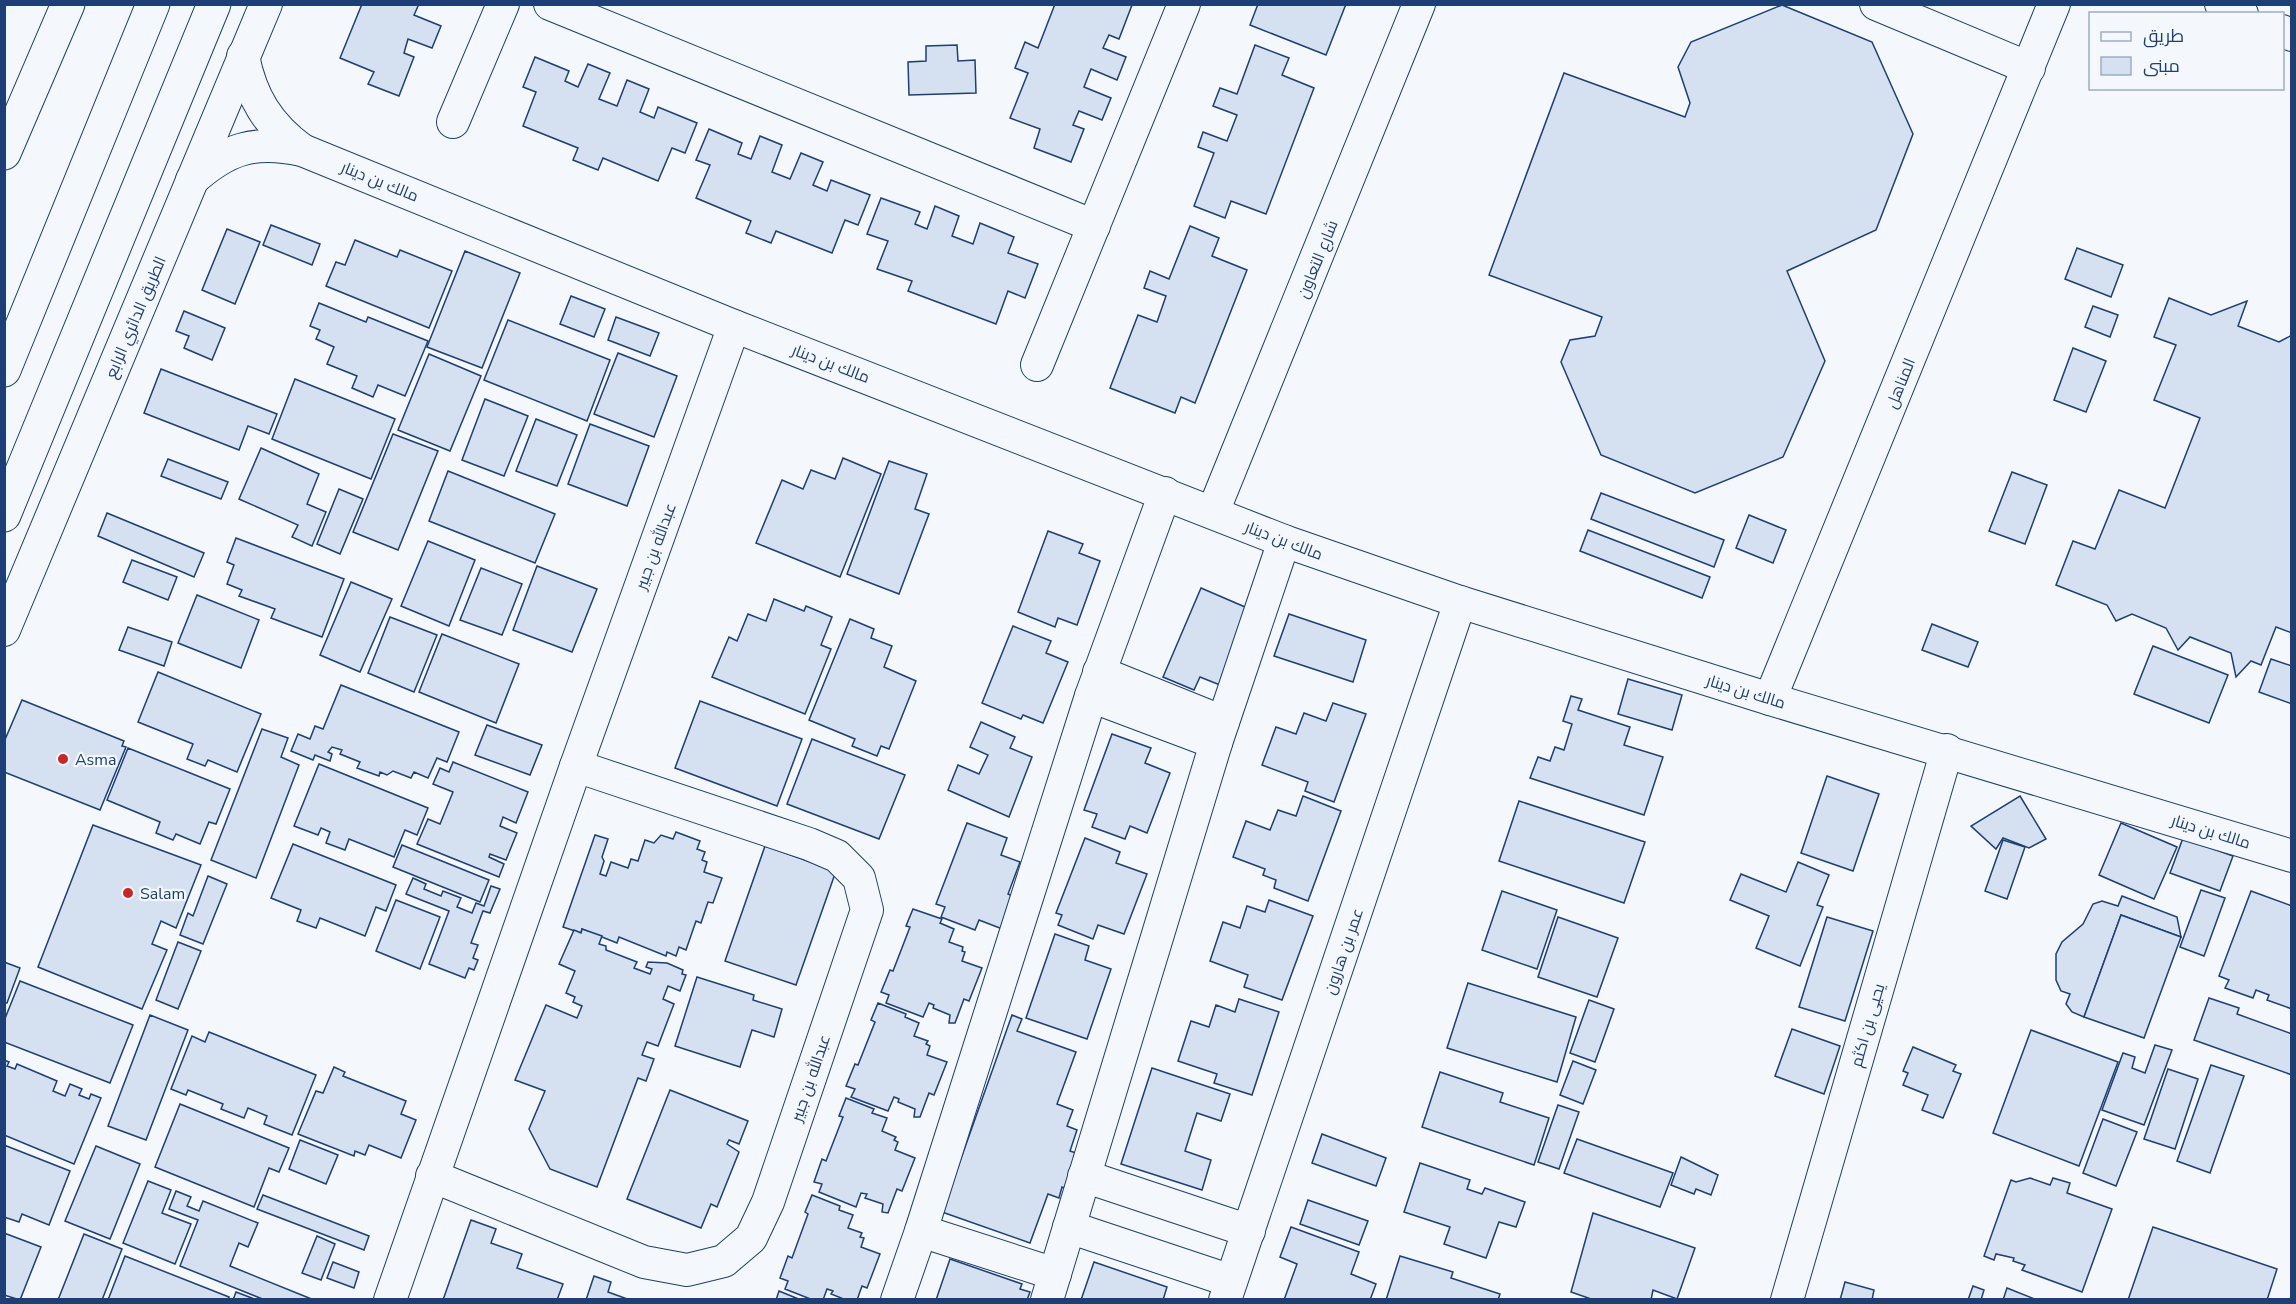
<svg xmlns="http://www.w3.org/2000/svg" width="2296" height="1304" font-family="'Nunito Sans',Cairo,sans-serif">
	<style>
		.building { fill: #d5e0f0; stroke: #1d3f73; stroke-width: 1.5 }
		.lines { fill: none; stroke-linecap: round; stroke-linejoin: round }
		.street-casing { stroke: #1d3f73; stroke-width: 34 }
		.primary-casing { stroke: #1d3f73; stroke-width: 35 }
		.street { stroke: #f4f7fb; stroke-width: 32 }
		.primary { stroke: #f4f7fb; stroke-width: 33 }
		.poi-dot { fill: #c62828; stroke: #f4f7fb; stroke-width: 2 }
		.labels { text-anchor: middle; stroke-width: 4.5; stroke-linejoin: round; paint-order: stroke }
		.street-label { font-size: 16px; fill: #1d3f73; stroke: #f4f7fb }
		.poi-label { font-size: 16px; fill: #1d3f73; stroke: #f4f7fb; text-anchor: start }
	</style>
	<rect width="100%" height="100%" fill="#f4f7fb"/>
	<g class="building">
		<path d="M362,4H419L414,15L441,26L432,48L408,39L404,53L414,57L399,96L368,84L374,72L340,58Z"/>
		<path d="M1055,4L1132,5L1119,39L1109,35L1103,48L1126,57L1117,80L1091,69L1084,87L1111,98L1102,120L1079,111L1073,125L1084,129L1071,162L1034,148L1040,129L1010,118L1028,73L1015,68L1025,42L1038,48Z"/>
		<path d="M1258,4H1346L1326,55L1250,25Z"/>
		<path d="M1782,5L1872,42L1913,134L1876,230L1787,271L1825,361L1783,457L1695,493L1601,455L1561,362L1570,340L1595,336L1602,317L1489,275L1564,73L1685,117L1690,103L1678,67L1691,42Z"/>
		<path d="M957,45L958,61L975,60L976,93L909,95L908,62L926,61V46Z"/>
		<path d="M1255,45L1289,58L1282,75L1314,88L1266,214L1231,201L1225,218L1194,206L1214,153L1198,147L1203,132L1227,141L1237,115L1213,106L1220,88L1237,94Z"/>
		<path d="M535,57L569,71L565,81L578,87L588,64L610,73L599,99L617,106L627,80L649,89L640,112L654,118L658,107L697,123L685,153L672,148L658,181L603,158L598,170L573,160L578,148L523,126L536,92L523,87Z"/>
		<path d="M709,129L742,143L738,154L751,159L760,136L782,145L772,172L790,179L801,153L823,162L813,185L827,191L831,180L870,195L858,225L845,220L832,253L776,231L771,243L746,233L751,221L696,198L710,165L696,160Z"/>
		<path d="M881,198L920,212L915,224L927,229L935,206L959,216L952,236L973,244L980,223L1014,237L1008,253L1038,264L1025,298L1008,291L996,324L908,291L912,281L877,269L888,241L867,234Z"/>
		<path d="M271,225L320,244L312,265L263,245Z"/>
		<path d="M1190,226L1219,238L1212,256L1247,270L1195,403L1181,397L1175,413L1110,388L1138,315L1157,322L1166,296L1144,288L1150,271L1169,279Z"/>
		<path d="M227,229L260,242L235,304L202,290Z"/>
		<path d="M355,240L397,257L400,250L452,271L429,328L326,286L336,262L345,265Z"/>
		<path d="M2077,248L2123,265L2111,297L2065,279Z"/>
		<path d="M465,251L520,273L482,368L427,347Z"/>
		<path d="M571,296L605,309L594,337L560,324Z"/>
		<path d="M2169,298L2211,315L2247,301L2238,326L2279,342L2292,335V633L2276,627L2261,665L2251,661L2236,677L2231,653L2190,637L2178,650L2166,628L2132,614L2116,621L2107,605L2056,585L2073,541L2095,549L2119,490L2165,508L2200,418L2154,400L2176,345L2154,337Z"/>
		<path d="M319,303L366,322L368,317L428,341L405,396L378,385L373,397L352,388L357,376L327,364L334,347L316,339L320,330L310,326Z"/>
		<path d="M2093,306L2118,315L2110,337L2085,327Z"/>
		<path d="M184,311L225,328L212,360L184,348L189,336L176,331Z"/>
		<path d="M616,317L659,333L650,356L608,340Z"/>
		<path d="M508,320L610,360L587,421L484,380Z"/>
		<path d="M2073,348L2106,361L2086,412L2054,400Z"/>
		<path d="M618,353L677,376L654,437L594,414Z"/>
		<path d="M429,354L481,376L450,451L398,430Z"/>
		<path d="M161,369L277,414L269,434L248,426L239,450L144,413Z"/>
		<path d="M295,379L395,419L371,479L272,439Z"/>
		<path d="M485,399L528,416L504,476L462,460Z"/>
		<path d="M536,419L577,435L557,486L516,471Z"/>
		<path d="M590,424L649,446L627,506L568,484Z"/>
		<path d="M393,434L438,451L398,550L353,532Z"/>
		<path d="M261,448L319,474L307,504L326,512L312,546L292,537L298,525L239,499Z"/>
		<path d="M843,458L881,474L840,577L756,543L782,480L803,489L811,470L835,479Z"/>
		<path d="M168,459L228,482L221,499L161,476Z"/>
		<path d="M889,461L927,474L915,509L929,514L899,594L847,574Z"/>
		<path d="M448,471L555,514L535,563L429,521Z"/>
		<path d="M2012,472L2047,485L2025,544L1989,531Z"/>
		<path d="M339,489L363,499L340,554L317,544Z"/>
		<path d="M1601,493L1724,540L1714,567L1591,519Z"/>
		<path d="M107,513L204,553L194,577L98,536Z"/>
		<path d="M1749,515L1786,530L1773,563L1736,548Z"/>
		<path d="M1588,530L1710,577L1702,598L1580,551Z"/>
		<path d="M1048,531L1083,544L1079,553L1100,561L1077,625L1058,618L1055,627L1018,612Z"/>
		<path d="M236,538L344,579L322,637L271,618L275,609L239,596L242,590L227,584L234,565L227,562Z"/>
		<path d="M428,541L475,560L449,626L401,606Z"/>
		<path d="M132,560L177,577L168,600L123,582Z"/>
		<path d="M537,566L597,589L572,652L513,630Z"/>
		<path d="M481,568L522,584L502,635L460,620Z"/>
		<path d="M351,582L392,599L360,672L320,655Z"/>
		<path d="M1201,588L1252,610L1220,685L1200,677L1194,690L1163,677Z"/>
		<path d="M197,595L259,620L241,668L178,643Z"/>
		<path d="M774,599L804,611L806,606L832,617L821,645L831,649L805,714L712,677L729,637L737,641L748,614L766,621Z"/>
		<path d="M1289,614L1366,640L1353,682L1274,656Z"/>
		<path d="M390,617L437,635L414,692L368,673Z"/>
		<path d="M850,619L874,629L871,638L892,646L884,667L916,681L889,749L881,746L877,756L852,746L855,739L809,720Z"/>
		<path d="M1932,624L1978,642L1968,667L1922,650Z"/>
		<path d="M1013,626L1051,641L1046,653L1068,662L1043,723L1023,715L1021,719L982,703Z"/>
		<path d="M128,627L172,642L164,666L119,650Z"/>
		<path d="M442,634L519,664L496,723L419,692Z"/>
		<path d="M2153,646L2228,675L2209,723L2134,694Z"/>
		<path d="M2271,659L2292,666V704L2259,692Z"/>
		<path d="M158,672L261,714L237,772L208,760L205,766L187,759L193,744L138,722Z"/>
		<path d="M1628,679L1682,695L1672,730L1618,714Z"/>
		<path d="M341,685L459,732L447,762L437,758L428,778L414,772L411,778L393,771L387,775L380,772L379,776L357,768L360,762L340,754L342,750L332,747L328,752L332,754L330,761L315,755L313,760L291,751L298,734L310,739L315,726L323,729Z"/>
		<path d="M1571,696L1582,699L1578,710L1630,727L1624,745L1663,757L1644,815L1530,778L1538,757L1550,761L1555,747L1564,750L1572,724L1563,721Z"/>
		<path d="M22,700L124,741L122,746L126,747L100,810L4,772V742Z"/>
		<path d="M700,701L802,739L777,806L675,768Z"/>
		<path d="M1333,703L1366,714L1334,802L1305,791L1308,782L1262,765L1276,727L1296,734L1304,713L1326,721Z"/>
		<path d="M981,722L1015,737L1010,748L1032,757L1009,817L948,790L958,765L979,774L988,755L970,747Z"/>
		<path d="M487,725L542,745L530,775L475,755Z"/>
		<path d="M262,729L288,738L281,757L299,765L256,878L211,860Z"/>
		<path d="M1112,734L1151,748L1145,763L1170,773L1147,833L1130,826L1125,839L1092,827L1097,814L1084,810Z"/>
		<path d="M812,739L905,775L879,839L787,804Z"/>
		<path d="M128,748L230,789L216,824L209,822L200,844L176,834L173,840L156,833L160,822L107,800Z"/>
		<path d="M453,762L528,792L516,823L503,817L500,826L517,833L506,860L490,854L489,857L504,864L499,877L417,844L428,819L440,824L453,792L433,784L440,768L449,772Z"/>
		<path d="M319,764L428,808L417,835L405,830L394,857L349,839L345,850L326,843L330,832L321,828L318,835L294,826Z"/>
		<path d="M1827,776L1879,794L1853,871L1801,853Z"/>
		<path d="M1303,796L1341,811L1308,901L1274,888L1276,880L1263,875L1265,869L1233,857L1246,821L1270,830L1278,810L1296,816Z"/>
		<path d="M2020,796L2046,839L2029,848L2003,838L1996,849L1971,826Z"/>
		<path d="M1519,801L1645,842L1624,903L1499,861Z"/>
		<path d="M967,823L1007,838L1001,855L1020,862L1008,894L1018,898L1005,930L979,920L975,930L941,917L945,907L936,904Z"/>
		<path d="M2121,823L2177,847L2154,899L2099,875Z"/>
		<path d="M93,825L201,865L176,928L161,921L152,944L167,950L142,1009L38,967Z"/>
		<path d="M676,832L700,841L697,849L705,852L702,860L707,862L704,872L722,878L713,903L708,902L701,923L696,921L686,950L679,947L676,956L667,952L666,956L619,937L617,943L582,929L581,933L563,927L595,835L608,839L602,857L604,861L600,874L606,876L611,862L628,868L631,859L638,861L645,840L654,843L661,835L673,839Z"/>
		<path d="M1085,838L1120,852L1116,863L1147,874L1124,934L1098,925L1093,939L1058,925L1062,915L1056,913Z"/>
		<path d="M2183,838L2233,856L2220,891L2170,873Z"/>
		<path d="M2003,840L2025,847L2007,899L1985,891Z"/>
		<path d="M293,844L396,885L386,911L376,907L365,936L320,918L316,928L297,921L301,910L271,898Z"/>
		<path d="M402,845L489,880L480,902L393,867Z"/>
		<path d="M765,846L836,871L796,985L725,961Z"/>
		<path d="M1798,862L1829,875L1817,905L1823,907L1800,966L1756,948L1769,916L1730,900L1741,874L1786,892Z"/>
		<path d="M208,876L227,884L203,944L180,935L188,913L193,916Z"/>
		<path d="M413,878L426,884L424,889L441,896L443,891L461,898L457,907L472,913L476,903L484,906L491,886L500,889L490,913L483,911L471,943L478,945L473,958L478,960L474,970L469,968L465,978L429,964L449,911L406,894Z"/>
		<path d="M2201,890L2225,898L2204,956L2180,947Z"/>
		<path d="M1502,891L1557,910L1537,969L1482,950Z"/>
		<path d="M2251,891L2292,906V1009L2267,1000L2269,995L2256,990L2253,998L2225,988L2229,980L2219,976Z"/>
		<path d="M2122,896L2177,917L2181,937L2121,915L2084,1017L2072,1012L2066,1004L2070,994L2061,991L2056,980V954L2062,942L2083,924L2093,904L2102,901L2118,906Z"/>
		<path d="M396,900L440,917L420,969L376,951Z"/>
		<path d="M1269,900L1313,916L1282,1000L1244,987L1248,975L1210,961L1223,922L1240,928L1247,906L1265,912Z"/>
		<path d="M913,909L942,919L940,923L954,929L949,942L963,947L962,951L965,952L962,961L982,968L969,1001L964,999L955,1023H949L950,1015L933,1008L934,1005L929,1003L923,1017L886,1003L889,995L881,992L890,970L893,971L910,927L906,926Z"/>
		<path d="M2121,915L2181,937L2144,1038L2084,1017Z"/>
		<path d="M1558,917L1618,938L1597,997L1538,977Z"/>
		<path d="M1827,917L1873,931L1845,1021L1799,1007Z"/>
		<path d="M582,929L602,936L599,944L606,946V950L637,962L634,968L650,974L652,969L646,967L648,962L667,963L683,970L682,974L686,975L680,991L668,986L663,999L674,1004L658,1046L647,1042L642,1055L654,1059L646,1081L638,1078L597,1187L550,1169L529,1129L545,1091L515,1080L546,1005L577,1018L582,1006L573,1002L575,997L566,993L575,971L559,964L574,930L581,933Z"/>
		<path d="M1055,934L1089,946L1085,960L1111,969L1087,1039L1026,1018Z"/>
		<path d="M178,942L201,951L178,1009L156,1000Z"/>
		<path d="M4,962L20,968L7,1003H4Z"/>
		<path d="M697,977L754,995L753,1000L782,1009L774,1037L752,1030L740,1067L675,1046Z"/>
		<path d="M20,981L133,1025L110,1083L4,1042V1021Z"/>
		<path d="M1468,983L1576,1017L1557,1082L1447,1048Z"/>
		<path d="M2209,998L2239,1008L2237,1014L2292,1034V1075L2194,1040Z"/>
		<path d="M1239,999L1279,1012L1252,1095L1214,1083L1217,1074L1178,1061L1191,1021L1209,1027L1216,1005L1235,1012Z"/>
		<path d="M1589,1000L1614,1009L1595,1062L1570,1053Z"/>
		<path d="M878,1003L906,1014L905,1017L919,1023L914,1036L928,1041L926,1044L930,1046L927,1055L947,1062L934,1095L929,1093L920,1117H914L915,1109L898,1102L899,1099L894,1097L888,1111L851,1097L855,1089L846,1086L855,1064L858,1065L875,1022L871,1020Z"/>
		<path d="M150,1015L188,1030L146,1140L108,1126Z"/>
		<path d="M1012,1015L1022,1019L1017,1031L1076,1052L1057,1104L1073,1110L1067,1126L1077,1130L1070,1151L1085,1156L1072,1191L1062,1187L1059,1198L1048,1194L1030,1243L942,1212Z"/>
		<path d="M1792,1029L1840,1046L1824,1094L1775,1076Z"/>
		<path d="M2031,1030L2118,1062L2079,1166L1993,1133Z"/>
		<path d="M209,1032L316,1075L292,1135L264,1124L267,1116L248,1108L244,1118L221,1109L223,1104L188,1090L186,1095L171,1089L192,1036L205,1042Z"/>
		<path d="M2155,1045L2172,1050L2144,1125L2102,1110L2123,1053L2135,1057L2132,1068L2145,1073Z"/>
		<path d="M1913,1047L1956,1065L1953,1071L1961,1074L1943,1118L1922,1110L1928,1095L1903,1085L1908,1073L1903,1071Z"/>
		<path d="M4,1060L9,1062L7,1066L15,1069L17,1064L57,1081L53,1091L65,1096L70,1084L82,1089L79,1095L89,1099L91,1094L101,1098L74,1164L4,1135Z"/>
		<path d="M1573,1061L1596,1070L1583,1104L1560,1095Z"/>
		<path d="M2211,1065L2244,1076L2210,1173L2177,1161Z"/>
		<path d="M334,1067L345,1072L343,1076L406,1101L401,1114L416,1120L401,1158L369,1145L365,1155L355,1151L354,1156L298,1134L316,1091L323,1093Z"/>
		<path d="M1152,1068L1230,1094L1221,1121L1197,1113L1185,1151L1211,1160L1202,1190L1121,1164Z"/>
		<path d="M2168,1069L2198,1079L2175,1149L2144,1139Z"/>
		<path d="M1440,1072L1503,1093L1500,1102L1549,1118L1534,1165L1422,1127Z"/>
		<path d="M670,1090L748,1121L739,1144L729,1140L727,1144L739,1152L717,1207L711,1204L701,1228L627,1199Z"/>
		<path d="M846,1098L874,1109L872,1113L887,1118L882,1131L896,1137L894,1140L898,1142L895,1150L915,1158L902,1191L897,1189L888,1213L882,1212L883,1204L865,1198L867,1194L861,1193L856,1207L819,1192L822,1184L814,1182L822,1159L826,1161L843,1117L839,1116Z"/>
		<path d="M180,1104L289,1148L279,1172L269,1168L254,1207L155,1167Z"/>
		<path d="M1558,1105L1579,1112L1559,1169L1538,1162Z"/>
		<path d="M2103,1119L2137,1132L2116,1186L2083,1173Z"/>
		<path d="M1322,1134L1386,1158L1376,1186L1312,1163Z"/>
		<path d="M1577,1139L1673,1173L1660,1207L1564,1173Z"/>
		<path d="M300,1140L338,1155L326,1184L289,1169Z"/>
		<path d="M4,1145L70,1171L49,1225L22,1214L19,1222L4,1217Z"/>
		<path d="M96,1146L140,1164L110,1239L65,1221Z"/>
		<path d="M1681,1157L1718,1175L1711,1195L1696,1189L1694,1194L1671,1185Z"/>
		<path d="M1420,1163L1470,1180L1467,1189L1482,1194L1485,1188L1525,1202L1516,1227L1499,1222L1486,1258L1444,1244L1450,1227L1404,1212Z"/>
		<path d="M2030,1178L2050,1185L2053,1178L2070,1183L2067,1193L2112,1209L2082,1292L2022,1270L2025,1265L2013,1261L2014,1258L1996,1254L1994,1260L1984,1256L2011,1180L2016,1182Z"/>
		<path d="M148,1181L171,1190L162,1213L191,1224L175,1264L123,1243Z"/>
		<path d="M176,1191L191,1197L187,1206L199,1211L203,1201L258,1223L248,1247L239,1243L230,1266L314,1300H265L180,1266L198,1220L169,1209Z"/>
		<path d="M263,1195L369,1236L364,1250L257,1209Z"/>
		<path d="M812,1195L840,1206L839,1210L853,1215L848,1228L862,1233L860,1237L864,1238L861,1247L880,1254L867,1288L862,1286L857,1300H846L831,1294L833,1291L827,1289L823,1300H813L785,1289L788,1281L780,1278L788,1256L792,1258L808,1214L805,1212Z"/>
		<path d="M1308,1200L1368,1221L1359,1245L1300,1224Z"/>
		<path d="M1593,1213L1695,1248L1677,1299L1653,1290L1651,1300H1594L1571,1292Z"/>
		<path d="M471,1220L496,1229L491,1243L522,1254L517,1268L563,1284L557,1300H443Z"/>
		<path d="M1291,1227L1359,1252L1351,1274L1376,1284L1370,1300H1284L1297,1264L1280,1257Z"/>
		<path d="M2153,1227L2277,1269L2267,1300H2128Z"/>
		<path d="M4,1233L41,1247L20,1300L4,1295Z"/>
		<path d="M84,1234L122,1249L102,1300H58Z"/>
		<path d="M317,1236L335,1244L321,1280L302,1273Z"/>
		<path d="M125,1256L229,1297L228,1300H108Z"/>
		<path d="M1400,1256L1453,1272L1451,1278L1500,1294L1498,1300H1386Z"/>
		<path d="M950,1259L1022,1284L1020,1289L1030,1292L1027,1300H936Z"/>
		<path d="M333,1262L359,1272L354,1288L327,1278Z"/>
		<path d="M1094,1262L1167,1287L1163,1300H1081Z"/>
		<path d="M594,1276L611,1282L608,1292L630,1300H586Z"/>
		<path d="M1845,1282L1874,1290L1872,1300H1840Z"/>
		<path d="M1973,1286L1984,1290L1981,1300H1968Z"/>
		<path d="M2007,1288L2037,1300H2003Z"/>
		<path d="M779,1291L801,1300H776Z"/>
		<path d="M236,1292L257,1300H233Z"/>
	</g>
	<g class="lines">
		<defs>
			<g id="street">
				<path d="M550,4L1094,226"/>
				<path d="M1876,4L2029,68"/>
				<path d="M2221,4L2242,14"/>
				<path d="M2282,31L2292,35"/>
				<path d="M243,56C251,97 268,125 302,150"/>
				<path d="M453,122L503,4"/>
				<path d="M192,180C228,148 254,140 302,150L734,326L1284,541L1460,602L1770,699L2292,856"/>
				<path d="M1037,365L1184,4"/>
				<path d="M1213,512L1419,4"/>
				<path d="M4,630L266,4"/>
				<path d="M1099,672L1223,722"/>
				<path d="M1091,696L1216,743"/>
				<path d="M1770,699L2054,4"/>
				<path d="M432,1176L644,1262L687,1270L724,1261L751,1238L768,1202L867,910L859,878L837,856L809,844L576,766"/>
				<path d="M1084,1176L1249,1231"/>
				<path d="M1069,1227L1231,1281"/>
				<path d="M921,1231L1055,1274"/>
				<path d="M390,1300L576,766L734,326"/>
				<path d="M897,1300L921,1231L1091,696L1165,493"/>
				<path d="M1047,1300L1216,743L1284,541"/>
				<path d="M1225,1300L1460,602"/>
				<path d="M1787,1300L1947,750"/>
			</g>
			<g id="primary">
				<path d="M4,153L68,4"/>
				<path d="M4,370L153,4"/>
				<path d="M4,515L214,4"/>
			</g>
		</defs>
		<use href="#street" class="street-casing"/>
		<use href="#primary" class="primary-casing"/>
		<use href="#street" class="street"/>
		<use href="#primary" class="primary"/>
	</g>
	<g class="poi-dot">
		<circle cx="63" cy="759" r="6"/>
		<circle cx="128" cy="893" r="6"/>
	</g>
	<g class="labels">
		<g class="street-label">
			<text transform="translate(380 181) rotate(22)" y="6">مالك بن دينار</text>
			<text transform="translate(1317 259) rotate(-68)" y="6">شارع التعاون</text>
			<text transform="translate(135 317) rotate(-67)" y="6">الطريق الدائري الرابع</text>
			<text transform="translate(831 363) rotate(21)" y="6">مالك بن دينار</text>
			<text transform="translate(1900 383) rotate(-68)" y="6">المناهل</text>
			<text transform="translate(1284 540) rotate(21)" y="6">مالك بن دينار</text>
			<text transform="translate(655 546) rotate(-70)" y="6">عبدالله بن جبير</text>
			<text transform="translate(1746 691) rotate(17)" y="6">مالك بن دينار</text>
			<text transform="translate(2211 831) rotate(17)" y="6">مالك بن دينار</text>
			<text transform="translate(1343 951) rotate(-71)" y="6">عمر بن هارون</text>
			<text transform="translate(1867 1025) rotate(-74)" y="6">يحيى بن اكثم</text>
			<text transform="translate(810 1078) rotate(-71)" y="6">عبدالله بن جبير</text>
		</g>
		<g class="poi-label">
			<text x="75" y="765">Asma</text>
			<text x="140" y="899">Salam</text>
		</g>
	</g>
	<rect width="2296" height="1304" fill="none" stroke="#1d3f73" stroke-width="12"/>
	<rect x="2089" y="12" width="195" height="78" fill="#f4f7fb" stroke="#9eadc5" stroke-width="1.5"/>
	<rect x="2101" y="32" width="30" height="9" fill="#f4f7fb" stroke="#9eadc5" stroke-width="1.5"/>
	<text x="2143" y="42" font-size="18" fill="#1d3f73">طريق</text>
	<rect x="2101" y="57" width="30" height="18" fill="#d5e0f0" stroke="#9eadc5" stroke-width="1.5"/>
	<text x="2143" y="72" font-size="18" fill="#1d3f73">مبنى</text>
</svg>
